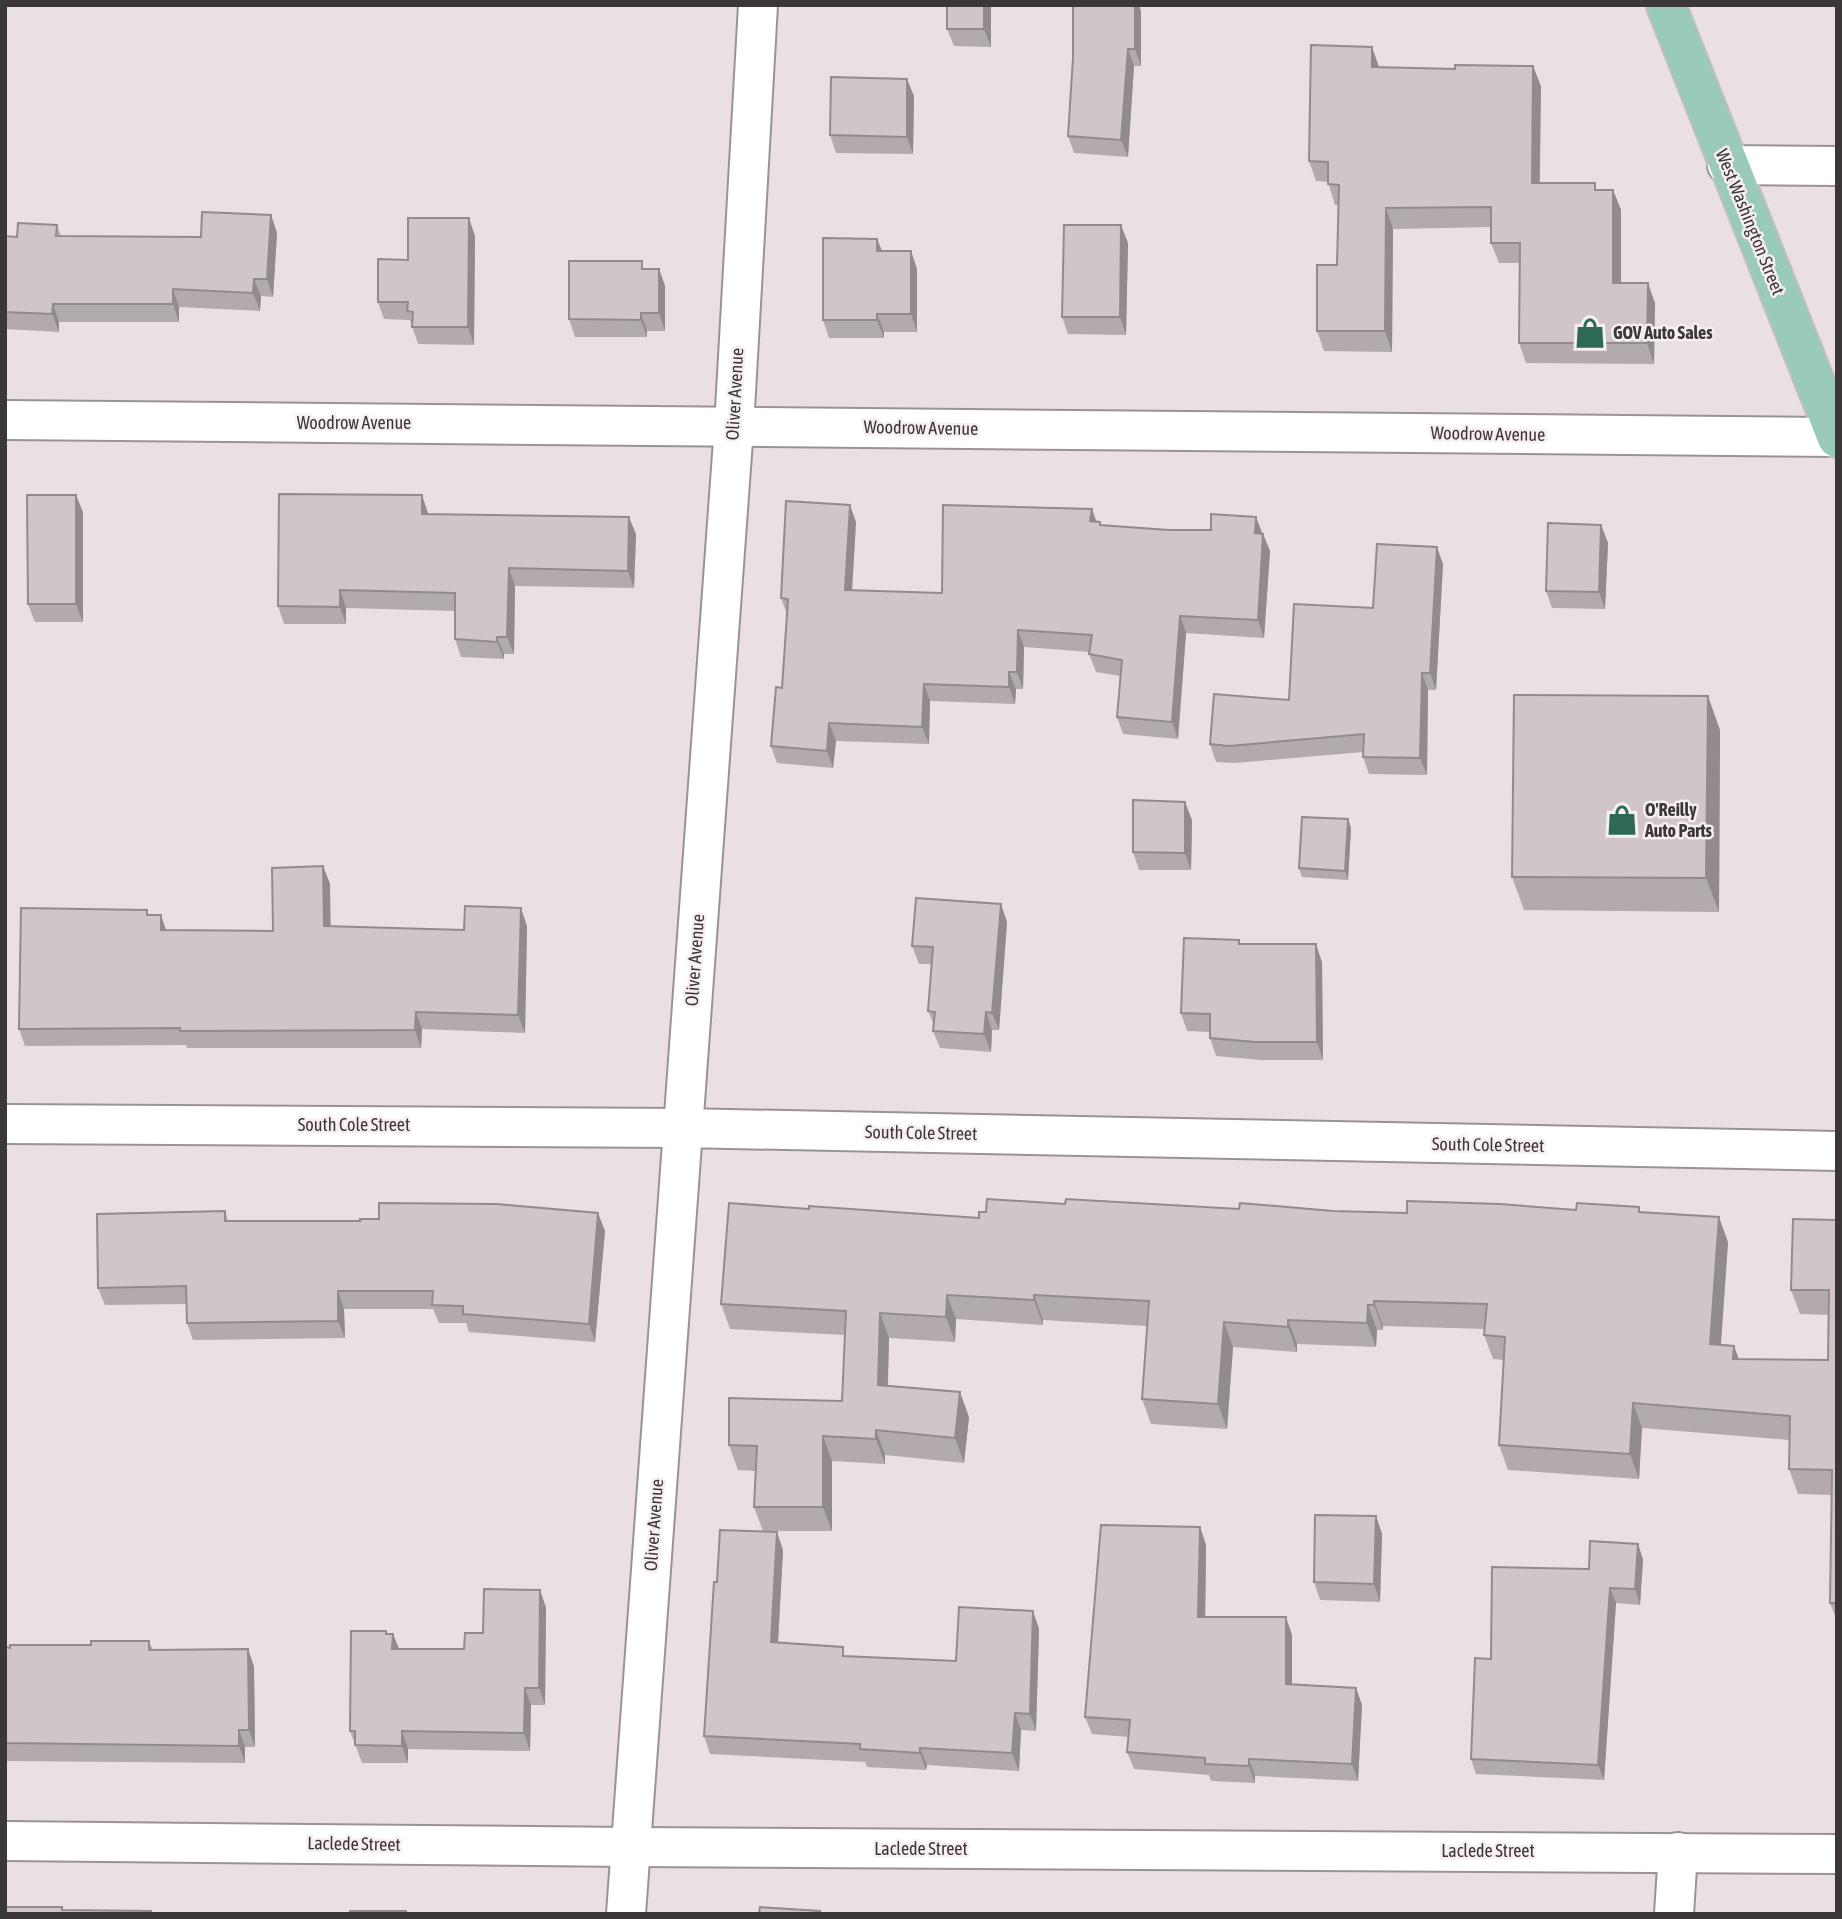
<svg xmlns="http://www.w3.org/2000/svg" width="1842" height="1919" font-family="'Asap Condensed',sans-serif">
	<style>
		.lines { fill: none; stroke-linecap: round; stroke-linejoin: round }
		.street-casing { stroke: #9b9295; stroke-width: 42 }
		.primary-casing { stroke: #c0bfbf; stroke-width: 42 }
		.street { stroke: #fff; stroke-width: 38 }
		.primary { stroke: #9acab8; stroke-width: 38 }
		.wall { fill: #b3aaad }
		.shaded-wall { fill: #928b8d }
		.building { fill: #d0c6c9; stroke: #928b8d; stroke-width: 2 }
		.labels { text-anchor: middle; stroke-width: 5; stroke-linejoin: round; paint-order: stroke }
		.street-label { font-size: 18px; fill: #3b3738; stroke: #f7eef0 }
		.poi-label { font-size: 18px; font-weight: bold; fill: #3b3738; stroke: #f7eef0; text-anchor: start }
	</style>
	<rect width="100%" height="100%" fill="#eae0e3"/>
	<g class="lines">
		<defs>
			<g id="street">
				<path d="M1727,165L1837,166"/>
				<path d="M5,420L1837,437"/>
				<path d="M5,1124L682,1128L1837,1151"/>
				<path d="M5,1841L630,1847L1837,1854"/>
				<path d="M626,1914L734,427L758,5"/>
				<path d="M1674,1914L1678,1852"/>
			</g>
			<path id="primary" d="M1666,5L1837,438"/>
		</defs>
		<use href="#street" class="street-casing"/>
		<use href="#primary" class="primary-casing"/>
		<use href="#street" class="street"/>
		<use href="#primary" class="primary"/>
	</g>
	<g class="wall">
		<path d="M991,5V47L954,46L947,29Z"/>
		<path d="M1141,11V66H1134L1128,157L1074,153L1068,136L1073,58Z"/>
		<path d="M1379,67L1541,86L1540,183L1598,190H1613L1621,210V283L1655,303L1654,364L1526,363L1519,343L1520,263H1499L1491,243V227L1393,229L1392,352L1324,351L1317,331L1337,265L1339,205H1335L1328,182L1316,181L1309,161Z"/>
		<path d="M914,96L913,154L836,153L830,135Z"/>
		<path d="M271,215L277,233L273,297L261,296L260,311L179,307V322H59V332L5,329V236L17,237L57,225L61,236L201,237Z"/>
		<path d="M475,236L474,345L418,344L410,320L384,319L378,302L408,260Z"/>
		<path d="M877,239L882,251H911L917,269V332H884V338H829L823,320Z"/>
		<path d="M1128,243L1126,335L1068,334L1062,317Z"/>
		<path d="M644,269H659L665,286V331H647V337H575L569,319Z"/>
		<path d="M1092,509L1096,522H1100L1101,525L1169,530H1211L1256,517L1270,551L1264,638L1186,633L1178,739L1123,734L1117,717L1120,676L1096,672L1089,654L1090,652L1024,647L1023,689H1016L1015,704L930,701L929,744L836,741L833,768L777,763L771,746L782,688L787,614L781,598L856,522L852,590L942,593Z"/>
		<path d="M83,512V622H35L28,604Z"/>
		<path d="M428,513V514L636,534L634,588L515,586L514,654H504V659L461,657L455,639V611L346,608V624H284L278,606Z"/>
		<path d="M1601,525L1608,543L1605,609L1552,608L1546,591Z"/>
		<path d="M1443,564L1436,690H1428L1427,775L1369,774L1363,757V752L1235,763L1216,762L1210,744L1289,700L1373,608Z"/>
		<path d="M1720,730L1719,912L1524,910L1512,877Z"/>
		<path d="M1348,819L1351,828L1348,880L1302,877L1299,868Z"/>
		<path d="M1192,820L1191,870H1139L1133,852Z"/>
		<path d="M323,866L330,884V926L464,930L527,926L525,1033L422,1029L421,1048H187L186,1045L25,1046L19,1029L149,915L166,930L273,931Z"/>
		<path d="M1007,922L999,1030H992L991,1052L940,1048L933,1031L934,1025L928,1011L932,964H919L912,946Z"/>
		<path d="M1241,944L1322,962L1323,1060H1261L1216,1056L1210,1038V1032L1187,1031L1181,1013Z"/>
		<path d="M1065,1204L1407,1213L1576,1210L1641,1212L1728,1242L1721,1345L1734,1346L1739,1359L1828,1360L1829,1315L1800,1314L1791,1290L1837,1220V1621L1830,1603L1832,1495L1798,1494L1789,1469V1440L1642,1428L1639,1479L1508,1470L1499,1445L1504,1360L1493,1359L1484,1335L1485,1329L1383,1326V1330H1377L1376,1347L1297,1344V1352L1233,1347L1227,1429L1151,1424L1142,1399L1147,1326L1043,1320V1325L956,1319L955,1342L889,1338L888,1385L969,1417L964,1463L885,1455V1464L832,1461V1531H763L754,1507L756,1471L738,1470L729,1445L842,1401L845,1335L730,1329L721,1304L809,1209L979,1218L986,1212Z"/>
		<path d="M225,1211L228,1221L605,1231L595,1342L469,1332L466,1323H439L433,1309H344L345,1338L193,1340L187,1323L186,1304L105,1305L98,1288Z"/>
		<path d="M1376,1516L1382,1534L1380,1602L1320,1600L1314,1582Z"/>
		<path d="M1200,1527L1206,1545L1205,1617L1292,1635V1685L1356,1688L1362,1705L1358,1781L1255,1776V1783L1211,1781L1209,1775L1134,1769L1127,1752L1129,1737L1092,1734L1085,1717Z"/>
		<path d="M1638,1544L1643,1560L1640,1605L1616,1603L1604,1780L1476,1774L1471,1759L1491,1659L1589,1569Z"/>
		<path d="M783,1550L778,1643L846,1656L956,1661L1033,1611L1039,1629L1036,1731L1021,1730L1019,1771L927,1765L926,1770L867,1767L865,1762L710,1754L704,1736L717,1582Z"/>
		<path d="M540,1590L546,1608L545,1705H531L530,1751L408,1749V1763H362L350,1731L386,1631L399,1649H464L483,1633Z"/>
		<path d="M149,1641L153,1650L248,1649L254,1667L255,1747H245V1763L5,1761V1647L91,1645Z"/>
	</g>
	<g class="shaded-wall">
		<path d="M984,5H991V47L984,29Z"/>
		<path d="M1135,5H1139L1141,11V66L1135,49Z"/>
		<path d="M1372,47L1379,67H1372Z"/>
		<path d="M1128,49L1134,66L1128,157L1121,140Z"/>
		<path d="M1533,66L1541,86L1539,204L1532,183Z"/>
		<path d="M907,79L914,96L913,154L907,137Z"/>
		<path d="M1613,190L1621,210V303L1613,283Z"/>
		<path d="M1386,208L1393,229L1392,352L1385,331Z"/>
		<path d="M271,215L277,233L273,297L267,279Z"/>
		<path d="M469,218L475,236L474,345L468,327Z"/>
		<path d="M1121,225L1128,243L1126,335L1120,317Z"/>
		<path d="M877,239L884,256L877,251Z"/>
		<path d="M911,251L917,269V332L911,314Z"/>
		<path d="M659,269L665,286V331L659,313Z"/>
		<path d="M254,279L261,296L260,311L253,293Z"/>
		<path d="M1648,283L1655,303L1654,364L1647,343Z"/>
		<path d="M173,289L179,307V322L173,304Z"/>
		<path d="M53,304L59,322V332L52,314Z"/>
		<path d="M641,313L647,331V337L641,320Z"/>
		<path d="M877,314L884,332V338L877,320Z"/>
		<path d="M76,495L83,512V622L76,604Z"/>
		<path d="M422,495L428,513V532L422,514Z"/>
		<path d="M850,505L856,522L851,607L845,590Z"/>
		<path d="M1092,509L1098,526L1090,521Z"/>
		<path d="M629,517L636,534L634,588L628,571Z"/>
		<path d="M1256,517L1262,534L1255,533Z"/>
		<path d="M1601,525L1608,543L1605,609L1599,592Z"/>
		<path d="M1263,534L1270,551L1264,638L1258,620Z"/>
		<path d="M1437,547L1443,564L1436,690L1430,673Z"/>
		<path d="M509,568L515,586L514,654L507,637Z"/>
		<path d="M340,590L346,608V624L340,607Z"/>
		<path d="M1180,616L1186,633L1178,739L1172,722Z"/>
		<path d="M1018,630L1024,647L1023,689L1017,672Z"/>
		<path d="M497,637L504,654V659L497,642Z"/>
		<path d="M1009,672L1016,689L1015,704L1009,687Z"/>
		<path d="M1422,673L1428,690L1427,775L1420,758Z"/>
		<path d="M924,684L930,701L929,744L922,727Z"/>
		<path d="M1708,696L1720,730L1719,912L1706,878Z"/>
		<path d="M829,723L836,741L833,768L827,751Z"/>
		<path d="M1185,802L1192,820L1191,870L1185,853Z"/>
		<path d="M1348,819L1351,828L1348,880L1345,871Z"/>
		<path d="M323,866L330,884L331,943L324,926Z"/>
		<path d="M1001,904L1007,922L999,1030L992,1013Z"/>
		<path d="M521,908L527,926L525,1033L518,1015Z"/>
		<path d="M161,915L167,933L161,930Z"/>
		<path d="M1316,944L1322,962L1323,1060L1317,1042Z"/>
		<path d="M416,1012L422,1029L421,1048L415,1030Z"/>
		<path d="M986,1012L992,1030L991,1052L984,1034Z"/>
		<path d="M598,1213L605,1231L595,1342L589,1324Z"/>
		<path d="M1719,1217L1728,1242L1719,1369L1710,1344Z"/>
		<path d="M338,1291L344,1309L345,1338L338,1321Z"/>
		<path d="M947,1295L956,1319L955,1342L946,1317Z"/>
		<path d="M1034,1295L1043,1320V1325L1034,1300Z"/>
		<path d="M1374,1301L1383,1326V1330L1374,1305Z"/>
		<path d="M1368,1305L1377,1330L1376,1347L1367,1323Z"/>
		<path d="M880,1313L889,1338L887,1409L878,1385Z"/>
		<path d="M1288,1320L1297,1344V1352L1288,1327Z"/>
		<path d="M1224,1322L1233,1347L1227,1429L1218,1404Z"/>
		<path d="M1734,1346L1743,1371L1733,1359Z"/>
		<path d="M960,1392L969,1417L964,1463L955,1438Z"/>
		<path d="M1633,1403L1642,1428L1639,1479L1630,1454Z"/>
		<path d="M876,1430L885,1455V1464L876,1439Z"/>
		<path d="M823,1436L832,1461V1531L823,1507Z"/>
		<path d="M1376,1516L1382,1534L1380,1602L1374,1584Z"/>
		<path d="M1200,1527L1206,1545L1205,1635L1198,1617Z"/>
		<path d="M777,1532L783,1550L777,1660L771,1642Z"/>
		<path d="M1638,1544L1643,1560L1640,1605L1635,1589Z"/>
		<path d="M1610,1588L1616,1603L1604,1780L1598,1765Z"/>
		<path d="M540,1590L546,1608L545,1705L539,1688Z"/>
		<path d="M1033,1611L1039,1629L1036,1731L1030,1714Z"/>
		<path d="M1286,1617L1292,1635V1701L1286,1684Z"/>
		<path d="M386,1631L392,1648L393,1634L400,1651L393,1649Z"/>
		<path d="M248,1649L254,1667L255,1747L249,1730Z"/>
		<path d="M525,1688L531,1705L530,1751L524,1733Z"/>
		<path d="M1356,1688L1362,1705L1358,1781L1352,1764Z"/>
		<path d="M1015,1713L1021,1730L1019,1771L1012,1753Z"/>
		<path d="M239,1730L245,1747V1763L239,1746Z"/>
		<path d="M402,1731L408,1749V1763L402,1746Z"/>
		<path d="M920,1748L927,1765L926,1770L920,1753Z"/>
		<path d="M1249,1759L1255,1776V1783L1249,1766Z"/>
	</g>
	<g class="building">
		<rect x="947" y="5" width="37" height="24"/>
		<path d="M1073,5H1135V49H1128L1121,140L1068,136L1073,58Z"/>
		<path d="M1311,45L1372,47V67L1455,69V65L1533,66L1532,183H1595V190H1613V283H1648L1647,343H1519L1520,243H1491V207L1386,208L1385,331H1317V265H1337L1339,185L1328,184V162L1309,161Z"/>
		<path d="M831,77L907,79V137L830,135Z"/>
		<path d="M202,212L271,215L267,279H254L253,293L173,289V304H53L52,314L5,312V236L17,237L18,223L57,225L56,236L201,237Z"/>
		<path d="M408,218H469L468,327H412L413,312L407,311L408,302H378V259L408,260Z"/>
		<path d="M1064,225H1121L1120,317H1062Z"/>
		<path d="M823,238L877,239V251H911V314H877V320H823Z"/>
		<path d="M569,261H642V269H659V313H641V320L569,319Z"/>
		<path d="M279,494L422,495V514L629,517L628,571L509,568L507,637H497V642L455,639V593L340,590V607L278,606Z"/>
		<path d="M27,495H76V604H28Z"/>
		<path d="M786,501L850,505L845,590L942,593L943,505L1092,509L1090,521L1100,522V525L1169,530H1211V514L1256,517L1255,533L1263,534L1258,620L1180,616L1172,722L1117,717L1122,660L1089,654L1092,635L1018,630L1017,672H1009V687L924,684L922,727L829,723L827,751L771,746L776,687L782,688L788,599L781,598Z"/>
		<path d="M1548,523L1601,525L1599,592L1546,591Z"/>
		<path d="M1377,544L1437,547L1430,673H1422L1420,758L1363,757L1364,734L1229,746L1210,744L1214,694L1289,700L1294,604L1373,608Z"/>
		<path d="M1514,695L1708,696L1706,878L1512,877Z"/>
		<path d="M1133,800L1185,802V853L1133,852Z"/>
		<path d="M1302,817L1348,819L1345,871L1299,868Z"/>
		<path d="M323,866L324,926L464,930L465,906L521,908L518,1015L416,1012L415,1030L180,1031V1028L19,1029L21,908L147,910V915H161V930L273,931L272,868Z"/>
		<path d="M916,898L1001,904L992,1013L986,1012L984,1034L933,1031L935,1012L928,1011L933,947L912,946Z"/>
		<path d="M1184,938L1239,940V944H1316L1317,1042H1255L1210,1038V1014L1181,1013Z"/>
		<path d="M987,1199L1065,1204L1066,1199L1239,1209L1240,1203L1333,1211L1407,1213V1201L1500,1204L1576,1210L1577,1203L1639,1207V1212L1719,1217L1710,1344L1734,1346L1733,1359L1828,1360L1829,1290H1791L1793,1219L1837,1220V1603H1830L1832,1470L1789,1469L1790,1416L1633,1403L1630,1454L1499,1445L1505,1337L1484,1335L1487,1304L1374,1301V1305H1368L1367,1323L1288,1320V1327L1224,1322L1218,1404L1142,1399L1149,1301L1034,1295V1300L947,1295L946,1317L880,1313L878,1385L960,1392L955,1438L876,1430V1439L823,1436V1507H754L757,1446L729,1445V1398L842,1401L846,1311L721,1304L729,1203L809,1209V1206L979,1218V1212H986Z"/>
		<path d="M379,1203L497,1204L598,1213L589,1324L463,1314V1306L432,1305L433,1291H338V1321L187,1323L186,1286L98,1288L97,1214L225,1211V1221H360V1219H379Z"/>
		<path d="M1315,1515L1376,1516L1374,1584L1314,1582Z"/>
		<path d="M1101,1525L1200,1527L1198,1617H1286V1684L1356,1688L1352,1764L1249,1759V1766L1205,1764V1758L1127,1752L1130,1720L1085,1717Z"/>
		<path d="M720,1530L777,1532L771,1642L843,1647V1656L956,1661L959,1607L1033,1611L1030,1714L1015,1713L1012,1753L920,1748V1753L860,1749V1744L704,1736L714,1582H717Z"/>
		<path d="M1590,1541L1638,1544L1635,1589L1610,1588L1598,1765L1471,1759L1475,1658L1491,1659L1492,1567L1589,1569Z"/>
		<path d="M484,1589L540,1590L539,1688H525L524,1733L402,1731V1746L355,1745V1731H350L351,1631H386V1634H393L392,1649H464L465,1633H483Z"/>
		<path d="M91,1641H149V1650L248,1649L249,1730H239V1746L5,1743V1647L10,1648V1645H91Z"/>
		<path d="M5,1907H62V1910L151,1911V1914H5Z"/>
		<path d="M760,1907L820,1911V1913L829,1914H759Z"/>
		<rect x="350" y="1911" width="56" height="3"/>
	</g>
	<defs>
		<symbol id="shop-bare" viewBox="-9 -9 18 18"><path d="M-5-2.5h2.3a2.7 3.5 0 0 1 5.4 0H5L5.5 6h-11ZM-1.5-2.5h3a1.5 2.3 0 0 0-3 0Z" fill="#2d6953" stroke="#f7eef0" stroke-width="2.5" paint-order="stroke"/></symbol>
	</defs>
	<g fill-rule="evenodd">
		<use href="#shop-bare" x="1568" y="311" width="44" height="44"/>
		<use href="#shop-bare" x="1600" y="798" width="44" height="44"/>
	</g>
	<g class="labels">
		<g class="street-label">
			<text transform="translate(1750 222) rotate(68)" y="6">West Washington Street</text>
			<text transform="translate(735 394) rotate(-87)" y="6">Oliver Avenue</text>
			<text x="354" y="429">Woodrow Avenue</text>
			<text transform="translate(921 428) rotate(1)" y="6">Woodrow Avenue</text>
			<text transform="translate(1488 434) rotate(1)" y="6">Woodrow Avenue</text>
			<text transform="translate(695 960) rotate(-86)" y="6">Oliver Avenue</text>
			<text x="354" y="1131">South Cole Street</text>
			<text transform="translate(921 1133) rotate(1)" y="6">South Cole Street</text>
			<text transform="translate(1488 1145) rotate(1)" y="6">South Cole Street</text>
			<text transform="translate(654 1525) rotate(-86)" y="6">Oliver Avenue</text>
			<text transform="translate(354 1844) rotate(1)" y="6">Laclede Street</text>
			<text x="921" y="1855">Laclede Street</text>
			<text x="1488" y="1857">Laclede Street</text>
		</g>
		<g class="poi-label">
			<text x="1613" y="339">GOV Auto Sales</text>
			<text x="1645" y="816">O'Reilly<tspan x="1645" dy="21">Auto Parts</tspan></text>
		</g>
	</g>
	<rect width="1842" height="1919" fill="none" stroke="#3b3738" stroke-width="14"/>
</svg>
